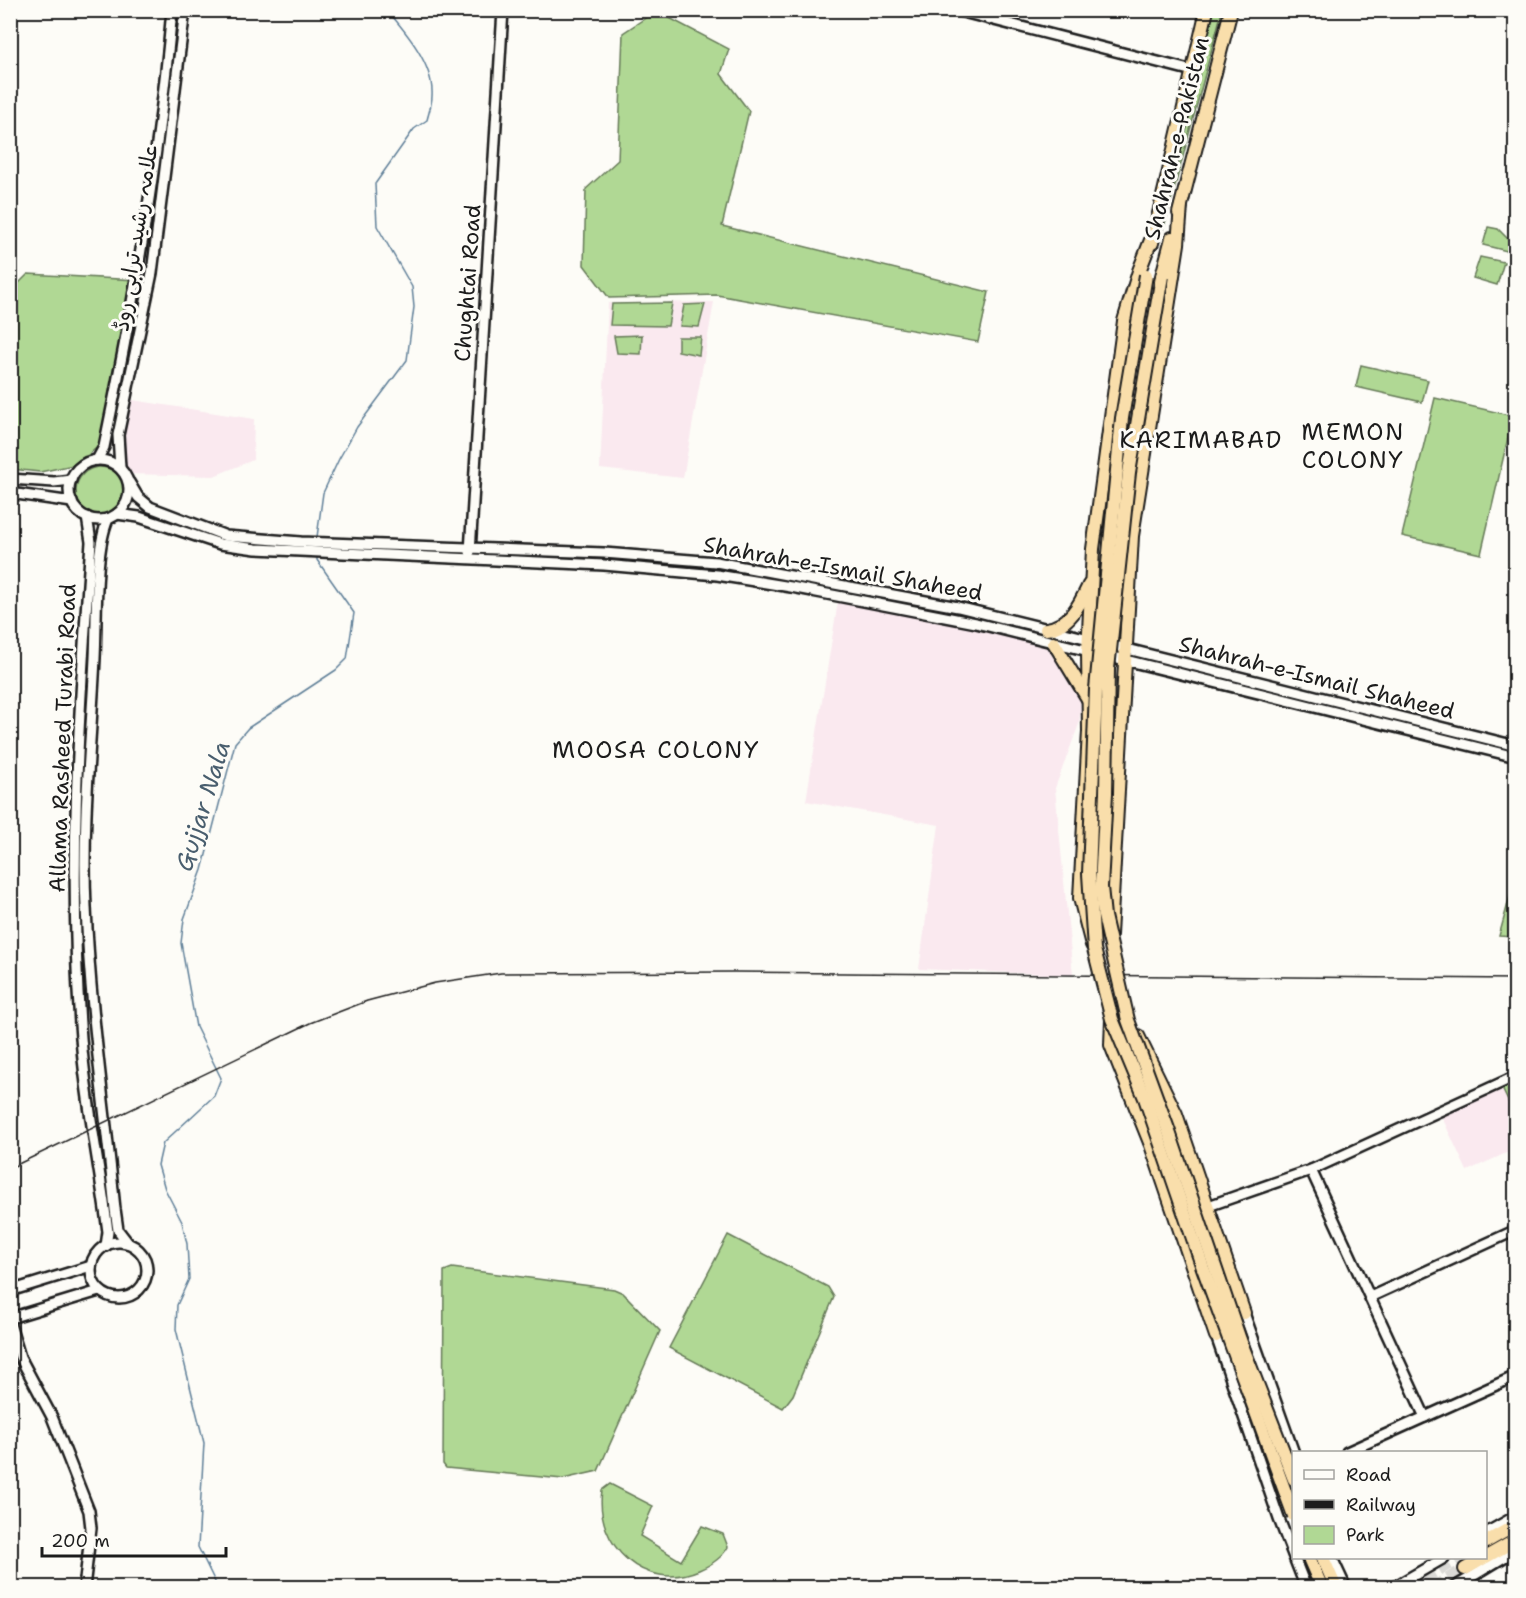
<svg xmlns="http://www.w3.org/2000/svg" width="1526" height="1598" font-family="'Shantell Sans','Playpen Sans Arabic',sans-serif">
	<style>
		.built { fill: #fae9ef }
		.green { fill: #b0d894; stroke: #667a58; stroke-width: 1.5 }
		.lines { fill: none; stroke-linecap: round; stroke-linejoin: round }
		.stream { stroke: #5f7f98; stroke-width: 1.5 }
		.highway-tunnel { stroke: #dbdad6; stroke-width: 12; stroke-dasharray: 12 6; stroke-linecap: butt }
		.secondary-casing { stroke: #1c1c1c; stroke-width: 14 }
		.highway-casing { stroke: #1c1c1c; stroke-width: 16 }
		.secondary { stroke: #fdfcf7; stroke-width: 9 }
		.highway { stroke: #f9deab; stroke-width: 12 }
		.rail { stroke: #1c1c1c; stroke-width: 1.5 }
		.highway-bridge-casing { stroke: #1c1c1c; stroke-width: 16; stroke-linecap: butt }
		.highway-bridge { stroke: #f9deab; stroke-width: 12 }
		.labels { text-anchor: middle; stroke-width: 6; stroke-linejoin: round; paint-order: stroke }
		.street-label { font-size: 22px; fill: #1c1c1c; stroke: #fdfcf7 }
		.neighbourhood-label { font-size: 24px; letter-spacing: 1.5px; fill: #1c1c1c; stroke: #fdfcf7 }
		.water-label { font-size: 24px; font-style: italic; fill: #495e6e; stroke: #fdfcf7 }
	</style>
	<rect width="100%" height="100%" fill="#fdfcf7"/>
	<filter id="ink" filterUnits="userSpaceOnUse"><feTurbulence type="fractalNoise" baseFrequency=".0167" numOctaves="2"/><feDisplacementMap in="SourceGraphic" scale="12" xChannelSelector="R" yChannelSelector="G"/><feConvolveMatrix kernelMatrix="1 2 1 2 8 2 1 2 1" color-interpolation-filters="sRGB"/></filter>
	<g filter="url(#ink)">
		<g class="built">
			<path d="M714,302L683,478L600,469L608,303Z"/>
			<path d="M126,399L254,419L253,460L214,476L125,474L120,468L119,454Z"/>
			<path d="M839,595L1054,643L1070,671L1081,703L1079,724L1055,788L1073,975L919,969L939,825L806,801Z"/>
			<path d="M1500,1084L1515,1116V1149L1467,1171L1439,1111Z"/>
		</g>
		<g class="green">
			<path d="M656,11L729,49L721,74L749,111L722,226L989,292L978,342L717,295L609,298L584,265L586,189L618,160L623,33Z"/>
			<path d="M1212,11H1222L1164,227Z"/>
			<path d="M1488,227L1498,229L1512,243L1515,241V253L1483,245Z"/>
			<path d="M1480,257L1504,262L1497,285L1473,278Z"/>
			<path d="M28,274L137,280L103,442L78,464L40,472L11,469L10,292Z"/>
			<path d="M672,303L668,326L610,325L612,304Z"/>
			<path d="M705,304L699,327L680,326L684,305Z"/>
			<path d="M642,335L641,354L617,353L614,336Z"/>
			<path d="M678,337H701L699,355L678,351Z"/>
			<path d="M1361,365L1428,380L1422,402L1356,387Z"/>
			<path d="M1435,398L1513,416L1481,554L1402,536Z"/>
			<circle cx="100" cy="491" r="24"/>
			<path d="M1515,878V937L1499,936Z"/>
			<path d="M1515,1077V1116L1500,1084Z"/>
			<path d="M728,1235L828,1287L834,1297L793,1395L783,1408L669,1348Z"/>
			<path d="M452,1268L614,1289L623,1293L660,1331L598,1471L563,1479L446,1468L443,1464L444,1275V1271Z"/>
			<path d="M610,1484L653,1506L640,1536L681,1561L702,1526L723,1534L728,1547C722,1558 711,1565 699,1570C645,1593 594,1546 602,1490Z"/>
		</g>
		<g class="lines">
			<g class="stream">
				<path d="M317,537L323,493L339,459L357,427L407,360L414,307L412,287L377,226L375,184L414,129L427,120C429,112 432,104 432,96C434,65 406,32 387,10"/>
				<path d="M218,1588L198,1547L204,1443L176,1329L177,1305L189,1279L187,1244L182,1222L165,1189L158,1165L163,1143L214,1096L221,1078L196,1027L181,943L184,919L202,870L235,743L248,728L336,670L347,659L354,613L317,560V554"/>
			</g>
			<g class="highway-tunnel">
				<path d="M1408,1588L1459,1558"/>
				<path d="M1432,1588L1465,1569"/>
			</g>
			<defs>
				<g id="secondary">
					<path d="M955,10L1193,71"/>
					<circle cx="99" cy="490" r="30"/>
					<path d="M97,460L104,447C134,303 159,157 172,10"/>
					<path d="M120,468L118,435L152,273L185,10"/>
					<path d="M10,479L54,482L71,480"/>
					<path d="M129,482L138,497L150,507L226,536L301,542L604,553L716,562L958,607L1093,640"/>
					<path d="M10,493L72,502"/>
					<path d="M117,514L139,517L220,544L256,549L604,565L717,575L791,587L976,623L1516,757"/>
					<path d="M87,517L91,542C79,707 68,872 81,1038C86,1103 100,1167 108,1232L106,1246"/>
					<path d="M108,519C94,552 97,619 95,658C91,741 82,824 86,907C90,1008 105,1109 115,1209L118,1230L128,1243"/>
					<path d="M470,552L503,10"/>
					<path d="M1107,644L1516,746"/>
					<path d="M1311,1170L1425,1417"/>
					<path d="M1214,1204L1311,1170L1516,1076"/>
					<circle cx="119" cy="1270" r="28"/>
					<path d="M10,1291L91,1266"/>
					<path d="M1370,1297L1516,1230"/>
					<path d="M1244,1313L1294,1453"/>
					<path d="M10,1318L99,1291"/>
					<path d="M10,1324L20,1357L52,1417L89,1511L91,1528L84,1588"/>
					<path d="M1216,1336L1279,1519L1306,1588"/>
					<path d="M1347,1452L1516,1376"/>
					<path d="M1486,1533L1516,1516"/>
					<path d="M1332,1558L1346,1588"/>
					<path d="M1392,1588L1444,1558"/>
					<path d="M1453,1588L1516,1550"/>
				</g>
				<g id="highway">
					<path d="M1179,213L1231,10"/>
					<path d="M1152,243L1207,10"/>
					<path d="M1162,276L1172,238"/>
					<path d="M1046,629C1069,627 1080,604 1089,585"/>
					<path d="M1054,643L1088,699"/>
					<path d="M1110,935L1132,536L1178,244L1181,206"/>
					<path d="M1092,945L1080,898L1089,731L1088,652L1093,549L1124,321L1139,271L1153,235"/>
					<path d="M1112,1019L1111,1045L1151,1145L1216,1336"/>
					<path d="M1138,1036L1176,1114L1244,1313"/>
					<path d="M1486,1542L1516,1525"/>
					<path d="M1486,1557L1516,1540"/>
					<path d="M1309,1558L1322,1588"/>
					<path d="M1323,1558L1336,1588"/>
					<path d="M1465,1569L1484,1558"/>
				</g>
			</defs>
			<use href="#secondary" class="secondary-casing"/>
			<use href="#highway" class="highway-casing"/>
			<use href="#secondary" class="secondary"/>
			<use href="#highway" class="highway"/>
			<path class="rail" d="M10,1168L310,1023L367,1001L435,983L501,973L735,972L1516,979"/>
			<defs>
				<g id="highway-bridge">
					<path d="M1146,275L1122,418L1096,689L1089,874L1094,949L1112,1019L1145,1098L1203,1268L1294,1516"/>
					<path d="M1162,276L1129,473L1108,669L1106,793L1101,887L1104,916L1128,1020L1168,1129L1240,1340L1294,1479"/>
				</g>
			</defs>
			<use href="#highway-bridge" class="highway-bridge-casing"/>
			<use href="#highway-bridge" class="highway-bridge"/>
		</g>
	</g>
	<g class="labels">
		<g class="street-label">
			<text transform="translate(1176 138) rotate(-76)" y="8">Shahrah-e-Pakistan</text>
			<text transform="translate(135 237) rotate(-81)" y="8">علامہ رشید ترابی روڈ</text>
			<text transform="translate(467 283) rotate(-86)" y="8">Chughtai Road</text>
			<text transform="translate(843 568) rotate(10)" y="8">Shahrah-e-Ismail Shaheed</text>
			<text transform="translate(1317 677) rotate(14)" y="8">Shahrah-e-Ismail Shaheed</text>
			<text transform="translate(62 738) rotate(-88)" y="8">Allama Rasheed Turabi Road</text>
		</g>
		<g class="neighbourhood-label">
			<text x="1353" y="440">MEMON<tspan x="1353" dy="28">COLONY</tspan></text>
			<text x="1201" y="448">KARIMABAD</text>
			<text x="656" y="758">MOOSA COLONY</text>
		</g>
		<g class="water-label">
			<text transform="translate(203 806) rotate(-73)" y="8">Gujjar Nala</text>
		</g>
	</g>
	<rect width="1526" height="1598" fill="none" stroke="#fdfcf7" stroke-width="36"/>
	<rect x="18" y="18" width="1490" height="1562" fill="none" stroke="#1c1c1c" stroke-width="2" filter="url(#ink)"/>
	<rect x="1292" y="1451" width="195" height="108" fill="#fdfcf7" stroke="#a3a29f" stroke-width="1.5"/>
	<rect x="1304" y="1470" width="30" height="9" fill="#fdfcf7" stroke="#a3a29f" stroke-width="1.5"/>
	<text x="1346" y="1481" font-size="18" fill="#1c1c1c">Road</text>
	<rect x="1304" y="1500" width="30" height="9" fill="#1c1c1c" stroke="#a3a29f" stroke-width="1.5"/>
	<text x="1346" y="1511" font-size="18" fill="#1c1c1c">Railway</text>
	<rect x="1304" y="1526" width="30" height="18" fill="#b0d894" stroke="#a3a29f" stroke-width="1.5"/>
	<text x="1346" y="1541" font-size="18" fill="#1c1c1c">Park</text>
	<path d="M42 1547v9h184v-9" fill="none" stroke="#1c1c1c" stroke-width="3"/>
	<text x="51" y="1547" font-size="18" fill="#1c1c1c" stroke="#fdfcf7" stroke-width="4.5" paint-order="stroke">200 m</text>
</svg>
